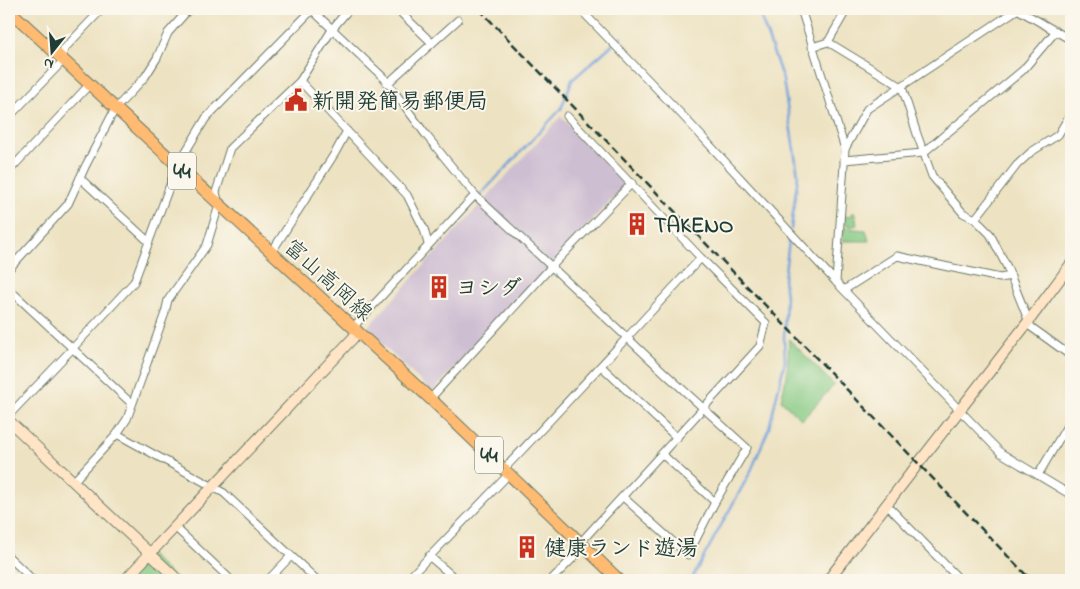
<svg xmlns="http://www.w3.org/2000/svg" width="1080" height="589" font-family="'Indie Flower','Klee One',sans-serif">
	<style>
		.industrial { fill: #cebed2 }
		.green { fill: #85c983; stroke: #52835c }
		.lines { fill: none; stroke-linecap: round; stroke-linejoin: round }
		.stream { stroke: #72a1db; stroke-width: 2.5 }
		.street-casing { stroke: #677765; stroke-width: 9 }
		.secondary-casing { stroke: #677765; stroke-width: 12 }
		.primary-casing { stroke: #677765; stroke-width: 13 }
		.street { stroke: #fff; stroke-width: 7 }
		.secondary { stroke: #ffe4c6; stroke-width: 10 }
		.primary { stroke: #ffbb71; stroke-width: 11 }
		.rail { stroke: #1f3d34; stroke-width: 2.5; stroke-dasharray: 8 4; stroke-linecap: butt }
		.labels { text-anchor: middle; stroke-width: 4; stroke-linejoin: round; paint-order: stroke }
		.shield { fill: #fbf7ec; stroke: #61756b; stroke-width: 1 }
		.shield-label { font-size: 21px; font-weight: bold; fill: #1f3d34 }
		.poi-label { font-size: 22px; font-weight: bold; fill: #1f3d34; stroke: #fbf7ec; text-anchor: start }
		.street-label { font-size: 22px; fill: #1f3d34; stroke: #fbf7ec }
	</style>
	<rect width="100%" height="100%" fill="#fbf7ec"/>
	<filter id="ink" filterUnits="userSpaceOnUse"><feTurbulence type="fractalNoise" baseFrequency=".02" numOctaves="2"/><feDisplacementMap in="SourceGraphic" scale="10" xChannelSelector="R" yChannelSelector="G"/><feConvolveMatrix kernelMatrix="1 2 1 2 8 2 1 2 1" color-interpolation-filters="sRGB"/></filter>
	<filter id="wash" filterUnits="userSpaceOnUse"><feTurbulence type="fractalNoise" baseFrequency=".0096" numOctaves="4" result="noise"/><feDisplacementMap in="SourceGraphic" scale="20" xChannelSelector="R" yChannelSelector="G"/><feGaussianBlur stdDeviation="1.12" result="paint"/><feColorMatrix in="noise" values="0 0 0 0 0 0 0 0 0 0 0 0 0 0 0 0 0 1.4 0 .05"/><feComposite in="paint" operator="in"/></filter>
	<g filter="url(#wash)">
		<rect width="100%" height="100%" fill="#ede2c1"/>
		<path class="industrial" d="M561,116L625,185L432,392L366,329Z"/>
		<g class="green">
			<path d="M852,213H855L857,225L850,227L849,224L845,225L844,217L853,215Z"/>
			<path d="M844,228L866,230L869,241H843Z"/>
			<path d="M789,339L834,385L802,420L781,400L787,375Z"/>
			<path d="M150,555L177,580H127Z"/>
		</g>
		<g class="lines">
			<g class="stream">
				<path d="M758,9L783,80L798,175L791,229"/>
				<path d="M411,269L561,109L572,80L621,37"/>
				<path d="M691,580L751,471L769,428L785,361L784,338L786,297L784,279L790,234"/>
			</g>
		</g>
	</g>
	<g filter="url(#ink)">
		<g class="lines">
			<defs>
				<g id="street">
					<path d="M311,9L385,79L426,135L475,195L668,376L747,448L715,502L662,454"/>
					<path d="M397,9L432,43"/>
					<path d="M580,9L683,116L836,282L1001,453L1071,495"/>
					<path d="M801,9L845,149L836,282"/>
					<path d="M1017,9L1071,40"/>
					<path d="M828,42L847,9"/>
					<path d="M812,47L828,42L902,87L917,134L932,176L963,213L975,219L990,234L1007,267L1031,327L1071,356"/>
					<path d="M300,81L407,195L424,229L428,244"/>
					<path d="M387,84L458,20"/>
					<path d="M567,116L701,258L766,323L760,346L580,543"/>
					<path d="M9,117L61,63L64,49L102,9"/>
					<path d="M845,149L867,109L1018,9"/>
					<path d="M844,160L923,153L1023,70L1056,31"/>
					<path d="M9,171L89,85"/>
					<path d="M80,178L148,241"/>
					<path d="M975,219L1017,165L1031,152L1058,135L1071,113"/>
					<path d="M271,253L335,153L347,131"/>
					<path d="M9,269L68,204L85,167L115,109L145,77L157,58L168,33L189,9"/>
					<path d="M9,289L132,404"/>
					<path d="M844,290L897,256L1000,278L1011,276"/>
					<path d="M357,331L356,324L475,195"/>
					<path d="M601,366L677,438"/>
					<path d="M430,399L551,267L632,183"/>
					<path d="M9,415L73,348L134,282L177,166L206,118L312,10"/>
					<path d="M117,434L224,493L317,580"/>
					<path d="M504,469C571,399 635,328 701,258"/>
					<path d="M1038,475L1071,419"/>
					<path d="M73,482L117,434L127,419L165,313L168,300L207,245L219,205L216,192L230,148L300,81L333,28L349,9"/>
					<path d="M623,497L688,555L715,502"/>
					<path d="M886,504L960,580"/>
					<path d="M176,528L231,580"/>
					<path d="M429,556L457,580"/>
					<path d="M9,557L33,580"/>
					<path d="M268,580L291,556"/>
					<path d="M407,580L509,474"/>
					<path d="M551,580L584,547"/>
				</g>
				<g id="secondary">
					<path d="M9,421L178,580"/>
					<path d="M125,580L353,338L357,331"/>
					<path d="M828,580L1028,322L1071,264"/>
				</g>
				<path id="primary" d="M9,10L436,404L619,580"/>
			</defs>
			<use href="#street" class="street-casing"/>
			<use href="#secondary" class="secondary-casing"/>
			<use href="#primary" class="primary-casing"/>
			<use href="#street" class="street"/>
			<use href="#secondary" class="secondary"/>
			<use href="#primary" class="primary"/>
			<path class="rail" d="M479,9L1031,580"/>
		</g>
	</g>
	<defs>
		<symbol id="civic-bare" viewBox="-9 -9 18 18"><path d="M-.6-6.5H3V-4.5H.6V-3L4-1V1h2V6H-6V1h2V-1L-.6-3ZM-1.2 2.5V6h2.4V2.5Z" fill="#c8321e" stroke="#fbf7ec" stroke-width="2.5" paint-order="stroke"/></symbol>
		<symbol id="building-bare" viewBox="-9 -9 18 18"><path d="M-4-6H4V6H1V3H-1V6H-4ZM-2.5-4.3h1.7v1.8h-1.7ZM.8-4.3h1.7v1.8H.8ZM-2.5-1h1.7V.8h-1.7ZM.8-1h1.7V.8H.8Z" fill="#c8321e" stroke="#fbf7ec" stroke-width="2.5" paint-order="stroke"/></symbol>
	</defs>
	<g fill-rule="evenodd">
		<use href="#civic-bare" x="280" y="84" width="32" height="32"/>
		<use href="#building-bare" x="621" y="208" width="32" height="32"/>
		<use href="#building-bare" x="423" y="271" width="32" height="32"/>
		<use href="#building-bare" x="511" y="531" width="32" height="32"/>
	</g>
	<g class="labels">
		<g class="shield">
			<rect x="168" y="152.5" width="28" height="37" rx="4"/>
			<rect x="475" y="436.5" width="28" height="37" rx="4"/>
		</g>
		<g class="shield-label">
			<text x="182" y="178">44</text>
			<text x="489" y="462">44</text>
		</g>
		<g class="poi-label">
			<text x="312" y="108">新開発簡易郵便局</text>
			<text x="654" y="232">TAKENO</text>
			<text x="456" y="295">ヨシダ</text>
			<text x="544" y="555">健康ランド遊湯</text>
		</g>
		<g class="street-label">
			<text transform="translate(329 279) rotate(42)" y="8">富山高岡線</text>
		</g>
	</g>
	<rect width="1080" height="589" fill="none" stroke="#fbf7ec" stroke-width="30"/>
	<g transform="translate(52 52) rotate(197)" stroke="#fbf7ec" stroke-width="4" paint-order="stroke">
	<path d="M0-4L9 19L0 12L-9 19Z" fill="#1f3d34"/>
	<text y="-8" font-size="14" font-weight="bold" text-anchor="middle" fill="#1f3d34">N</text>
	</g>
</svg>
